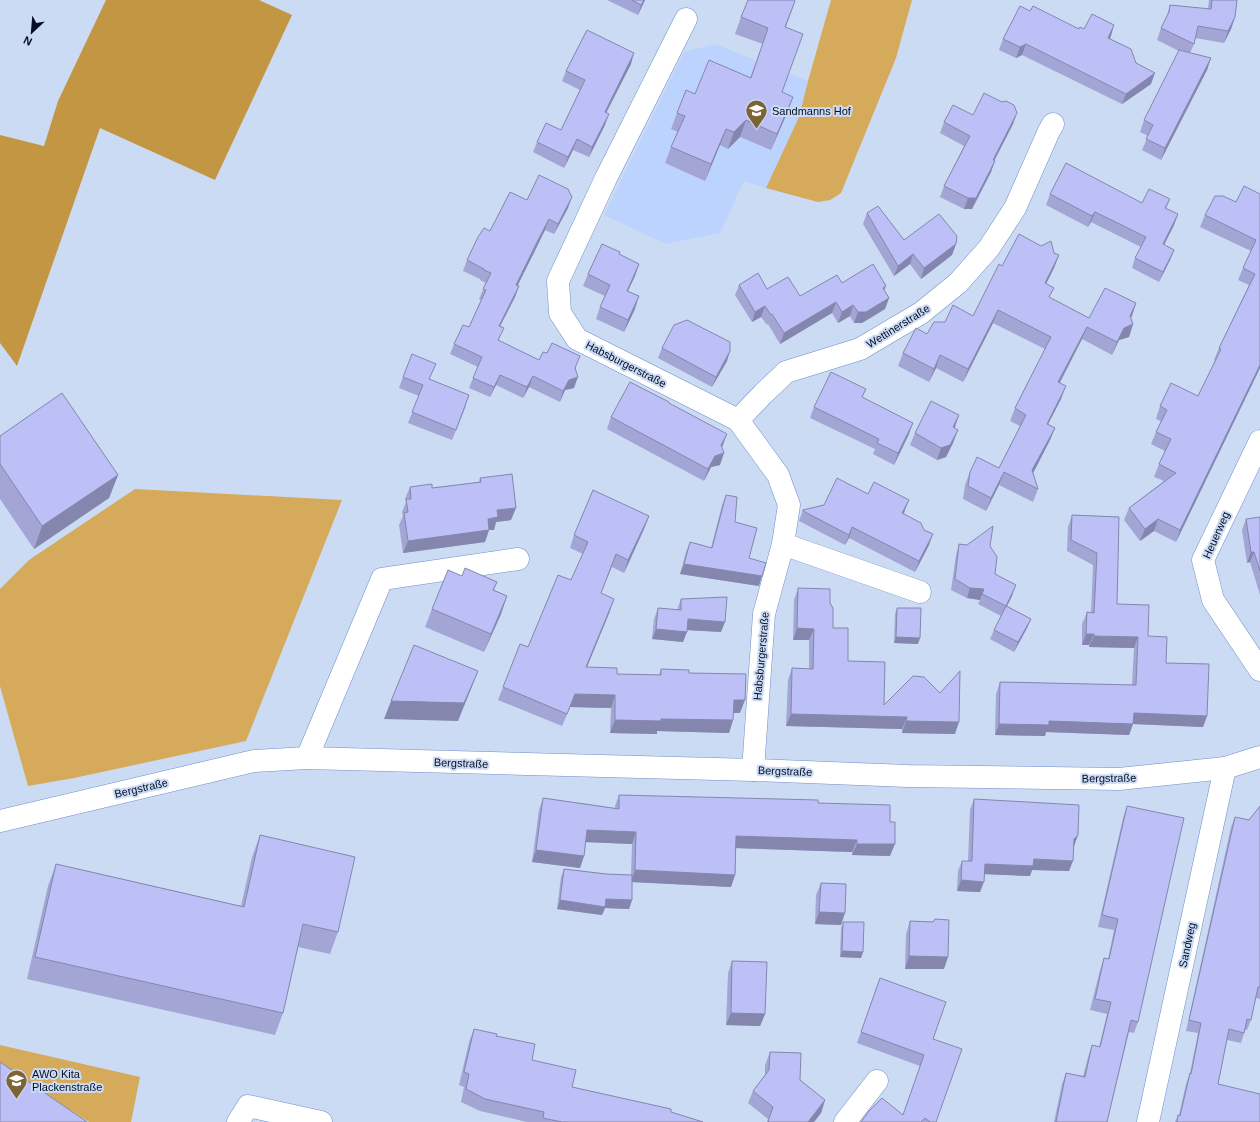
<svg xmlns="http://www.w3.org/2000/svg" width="1260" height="1122" font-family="Helvetica,sans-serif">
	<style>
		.built { fill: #bcd3fd }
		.green { fill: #d5aa5a }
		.forest { fill: #c29642 }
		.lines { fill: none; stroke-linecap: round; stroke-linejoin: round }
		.street-casing { stroke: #6e8fc9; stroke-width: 23 }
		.street { stroke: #fff; stroke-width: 22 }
		.wall { fill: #a3a5d4 }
		.shaded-wall { fill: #8486ad }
		.building { fill: #bdc0f7; stroke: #8486ad }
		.labels { text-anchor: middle; stroke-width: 4; stroke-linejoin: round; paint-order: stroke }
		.poi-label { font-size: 11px; fill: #040e24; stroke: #ccdbf4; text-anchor: start }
		.street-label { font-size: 11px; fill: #040e24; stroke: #ccdbf4 }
	</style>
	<rect width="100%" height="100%" fill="#ccdbf4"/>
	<path class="built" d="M715,44L808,81L841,193L830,200L818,202L766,188L744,181L720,233L666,244L604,215L684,52Z"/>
	<g class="green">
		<path d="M831,0H912L896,58L841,193L830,200L818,202L766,188L799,117L808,81Z"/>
		<path d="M135,489L342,500L246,741L74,778L28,786L0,686V589L29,560Z"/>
		<path d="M0,1045L140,1077L131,1122H89L0,1065Z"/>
	</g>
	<path class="forest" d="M106,0H259L292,15L215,180L100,128L17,366L0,343V135L44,146L58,101Z"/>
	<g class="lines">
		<defs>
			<g id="street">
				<path d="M686,19L606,178L558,281L560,313L577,339L738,420L778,475L789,505L783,544L764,614L753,770"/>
				<path d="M738,420L763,394L786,372L860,349L921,313L958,283L989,248L1015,208L1049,131L1053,124"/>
				<path d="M1260,441L1203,560L1213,600L1260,670"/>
				<path d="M783,544L920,592"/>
				<path d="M307,758L382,579L518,559"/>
				<path d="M0,821L254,761L307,758L753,770L908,776L1119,779L1225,768L1260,757"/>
				<path d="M238,1122L248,1106L321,1122"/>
				<path d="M845,1122L877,1081"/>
				<path d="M1148,1122L1225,768"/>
			</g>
		</defs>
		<use href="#street" class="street-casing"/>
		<use href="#street" class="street"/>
	</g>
	<g class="wall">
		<path d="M607,0H645L638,15Z"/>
		<path d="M1209,0H1237L1235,17L1231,29L1224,43L1195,38L1194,44L1190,53L1211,58L1207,70L1161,160L1142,150L1148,136L1140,132L1144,120L1179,51L1157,40L1161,28L1166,19L1170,5L1208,9Z"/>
		<path d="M795,1L786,27L782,92L787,113L771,150L740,137L728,149L720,145L705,181L665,163L671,147L678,132L671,129L677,113L695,94L750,78L763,44L735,34L741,17Z"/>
		<path d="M1030,11L1079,29H1084L1110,38L1136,63L1151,84L1122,104L1022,55L1016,58L999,50L1003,39Z"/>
		<path d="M631,64L606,113L605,125L589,157L573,150L564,168L533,152L537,142L561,130L580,90L562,81L566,71Z"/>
		<path d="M973,115L1013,124L994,161L991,172L972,209H964L940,197L944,186L964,146L940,133L944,122Z"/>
		<path d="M1050,194L1142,203L1170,199L1166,209L1178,214L1174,225L1164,245L1174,250L1170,260L1159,282L1132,268L1135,258L1141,247L1091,222L1088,227L1046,205Z"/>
		<path d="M1260,194V368L1176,542L1154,531L1140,541L1124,520L1129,508L1164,481L1154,477L1159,464L1165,451L1151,444L1156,432L1161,421L1156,419L1160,406L1198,396L1215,361L1214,360L1219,348L1249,285L1238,280L1243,268L1251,251L1200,227L1205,215L1236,202Z"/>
		<path d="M568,208L554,234L545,230L534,253L517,285L519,286L515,297L500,326L499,341L539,360L576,367L575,369L574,388L565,390L560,402L529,387L523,398L496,385L490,397L469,388L473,378L478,367L450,354L454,344L469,327L481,300L479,299L486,283L480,280V279L463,271L467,260L490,231Z"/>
		<path d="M867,213L904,240L956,244L952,255L921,279L910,264L894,276L863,224Z"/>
		<path d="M1054,253L1059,255L1054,268L1046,284L1050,298L1089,318L1136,303L1131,318L1133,324L1129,337L1119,340L1112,355L1082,339L1060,383L1061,399L1048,424L1055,428L1050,440L1033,473L1038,489L1033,502L999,485L986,511L963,499L965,485L970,472L999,468L1020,426L1010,421L1015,408L1045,349L993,323L963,382L936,368L929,382L898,366L903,353L945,322L973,316L1002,266Z"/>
		<path d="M619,254L639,264L635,276L628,291L635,309L624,332L596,319L600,307L605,296L583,286L588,274Z"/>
		<path d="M842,283L884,291L889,298L885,309L862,323H854L850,316L838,323L832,313L780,344L768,324L767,325L761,317L752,322L735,295L739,285L767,289L800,296Z"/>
		<path d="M662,348L727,361L712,387L658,358Z"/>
		<path d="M403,377L430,379L466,406L452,440L408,423L419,396L399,388Z"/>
		<path d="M866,389L862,397L909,434L894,465L873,454L875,449L810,418L814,407Z"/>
		<path d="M669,403L723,445L722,447L720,465L711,467L704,481L607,429L611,417Z"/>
		<path d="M915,433L953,443L946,457L937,460L910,445Z"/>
		<path d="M0,436L118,475L109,498L34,549L0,499Z"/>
		<path d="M480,478L511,520L496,522L494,530H489L485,542L403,553L399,525L403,516L402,512L406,502L405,499L410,487L432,488L479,482Z"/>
		<path d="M868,494L905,510L904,514L929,545L915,572L849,538L845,545L799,521L803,510Z"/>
		<path d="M726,495L735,522L749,558L759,586L680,574L686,552L690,542L711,548L722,505Z"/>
		<path d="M1072,515L1119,517L1117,604L1148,636L1166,663L1207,716L1203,727L1133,724L1129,735L1046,732L1045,736L995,735L996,694L1000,682L1132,685L1134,648L1089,647V645H1082V624L1087,612L1091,613L1093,565L1067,551L1068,527Z"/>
		<path d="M649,516L644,529L624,573L612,567L601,593L610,611L587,667L617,674L659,675L661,669L689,673L740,713H733V720L729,733L657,731V734L610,733L611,708L570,707L562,726L498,700L503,687L571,580L583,554L570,548L574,535Z"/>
		<path d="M1260,517V595L1250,562L1247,563L1242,530L1246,519Z"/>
		<path d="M959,544L967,545L990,546L995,574L1012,596L1007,606L1031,619L1027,628L1014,652L990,639L994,630L1001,616L978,604L980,600L967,598L951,590L956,555Z"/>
		<path d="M462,576L497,582L494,590L507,596L501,614L484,652L425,627L432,609Z"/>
		<path d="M798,588L830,603L833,628L848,661L884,705L955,734L902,733V729L786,726L788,680L792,668L809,669V640H793L794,600Z"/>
		<path d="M681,599L721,632L687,630L683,642L652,639L654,619L658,608L677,610Z"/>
		<path d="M897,608L918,644L894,643L895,614Z"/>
		<path d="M619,795L818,803L890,822V856L852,855V852L736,848L735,875L731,887L632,882V900L629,909L605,908L602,915L557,909L561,877L564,869L606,874L631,875L632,844L585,842L584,856L580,868L532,862L539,810L543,798L615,808V806Z"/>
		<path d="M974,799L1078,835L1074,846L1069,871L1032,870L1030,876L984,874L980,892L957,891L958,871L962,861H968L970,810Z"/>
		<path d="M1127,806L1138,1022L1134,1033L1129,1032L1107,1122H1054L1062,1084L1066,1073L1083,1076L1088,1057L1092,1045L1099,1047L1107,1014L1090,1010L1100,970L1104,958L1108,959L1114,930L1098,927L1123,818Z"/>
		<path d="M1260,806V999L1256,998L1251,1020L1247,1030H1245L1241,1043L1227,1040L1218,1084L1260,1122H1175L1178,1115H1179L1186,1084L1190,1073L1198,1033L1186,1031L1231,827L1235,817L1249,820Z"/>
		<path d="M260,835L338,932L330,954L298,947L283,1013L275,1035L27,979L48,886L56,864L241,906L252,857Z"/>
		<path d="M821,883L841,925L815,924L816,895Z"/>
		<path d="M910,921L933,922L944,969H905L906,934Z"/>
		<path d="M843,922L863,952L861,958L840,957L841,928Z"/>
		<path d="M732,961L765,1014L760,1026L726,1025L728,973Z"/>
		<path d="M880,978L933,1039L936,1122H861L903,1115L920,1066L857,1043Z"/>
		<path d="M474,1029L496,1036L572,1087L671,1112L703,1122H527L480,1111L461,1102L464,1087L459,1085L469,1042Z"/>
		<path d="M770,1052L800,1080L825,1100L821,1113L814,1122H767L768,1119L748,1103L753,1091L765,1075V1065Z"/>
	</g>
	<g class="shaded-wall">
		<path d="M644,0H645L638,15L641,5Z"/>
		<path d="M1235,17L1231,29L1224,43L1228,31Z"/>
		<path d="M1114,25L1111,36L1105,49L1108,38Z"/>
		<path d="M1026,44L1022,55L1016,58L1020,47Z"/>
		<path d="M634,53L631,64L601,123L605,112Z"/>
		<path d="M1211,58L1207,70L1161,160L1165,148Z"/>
		<path d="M1155,73L1151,84L1122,104L1126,94Z"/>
		<path d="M793,97L787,113L771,150L777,134Z"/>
		<path d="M1017,113L1013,124L989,171L993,160Z"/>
		<path d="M609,114L605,125L589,157L592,147Z"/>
		<path d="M746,120L740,137L728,149L734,132Z"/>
		<path d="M726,129L720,145L705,181L711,164Z"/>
		<path d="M577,139L573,150L564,168L568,157Z"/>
		<path d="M995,161L991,172L972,209H964L968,198Z"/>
		<path d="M572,197L568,208L554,234L558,224Z"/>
		<path d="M1095,212L1091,222L1088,227L1092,216Z"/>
		<path d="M1178,214L1174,225L1159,255L1163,244Z"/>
		<path d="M549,219L545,230L513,295L516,285Z"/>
		<path d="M956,244L952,255L921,279L924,268Z"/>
		<path d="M1174,250L1170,260L1159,282L1163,272Z"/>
		<path d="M913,254L910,264L894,276L898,266Z"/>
		<path d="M1059,255L1054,268L1040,296L1045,283Z"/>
		<path d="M639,264L635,276L622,303L627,291Z"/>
		<path d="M519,286L515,297L495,336L499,326Z"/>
		<path d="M886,286L882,296L883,288Z"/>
		<path d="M639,296L635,309L624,332L628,320Z"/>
		<path d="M889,298L885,309L862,323H854L858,312Z"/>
		<path d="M836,302L832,313L780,344L784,333Z"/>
		<path d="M1136,303L1132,316L1126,327L1133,324L1129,337L1119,340L1112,355L1117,342Z"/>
		<path d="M853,305L850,316L838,323L842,312Z"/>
		<path d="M765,306L761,317L752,322L755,312Z"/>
		<path d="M998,310L993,323L963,382L968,369Z"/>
		<path d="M1087,327L1082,339L1053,395L1058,382Z"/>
		<path d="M730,351L727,361L712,387L716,377Z"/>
		<path d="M940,355L936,368L929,382L934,369Z"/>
		<path d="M1260,365V368L1176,542L1180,530Z"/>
		<path d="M500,375L496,385L490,397L494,387Z"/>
		<path d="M533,376L529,387L523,398L527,387Z"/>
		<path d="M578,377L574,388L565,390L560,402L563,391L569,380Z"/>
		<path d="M1066,386L1061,399L1042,436L1047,424Z"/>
		<path d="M959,415L955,427L948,440L953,427Z"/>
		<path d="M913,423L909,434L894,465L898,453Z"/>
		<path d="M1055,428L1050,440L1028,483L1032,470Z"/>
		<path d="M958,430L953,443L946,457L937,460L941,448Z"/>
		<path d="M727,434L723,445L718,455L724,453L720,465L711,467L704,481L708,469Z"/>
		<path d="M1004,472L999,485L986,511L991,498Z"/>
		<path d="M118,475L109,498L34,549L42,526Z"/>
		<path d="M909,500L905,510L898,523L902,513Z"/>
		<path d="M516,508L511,520L496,522L494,530H489L485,542L403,553L408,541L488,519L497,510Z"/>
		<path d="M649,516L644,529L624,573L628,560Z"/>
		<path d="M1158,519L1154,531L1140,541L1145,529Z"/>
		<path d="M852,527L849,538L845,545L849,535Z"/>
		<path d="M933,534L929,545L915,572L919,561Z"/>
		<path d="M1251,552H1254L1250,562L1247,563Z"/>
		<path d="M684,564L762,576L759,586L680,574Z"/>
		<path d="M1016,585L1012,596L1002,616L1006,606Z"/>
		<path d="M970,588L984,589L980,600L967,598Z"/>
		<path d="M507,596L501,614L484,652L491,634Z"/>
		<path d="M614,599L610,611L582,679L586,667Z"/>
		<path d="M688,619L725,622L721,632L685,630Z"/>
		<path d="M1031,619L1027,628L1014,652L1018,642Z"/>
		<path d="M797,628L814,629L809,640H793Z"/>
		<path d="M656,629L687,632L683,642L652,639Z"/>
		<path d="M1086,634H1094L1089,645H1082Z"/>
		<path d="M1094,636L1138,637L1134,648L1089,647Z"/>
		<path d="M896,637L920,638L918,644L894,643Z"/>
		<path d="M478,671L471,689L458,721L384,719L391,701Z"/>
		<path d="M575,694L615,695L611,708L570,707L562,726Z"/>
		<path d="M734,700H745L740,713H729Z"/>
		<path d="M1134,713L1207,716L1203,727L1133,724L1129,735L1046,732L1045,736L995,735L999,724L1049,721Z"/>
		<path d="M791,714L907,717L902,729L786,726Z"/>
		<path d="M661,719L733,720L729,733L657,731V734L610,733L615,720Z"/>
		<path d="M906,721L959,722L955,734L902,733Z"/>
		<path d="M587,830L636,832L632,844L583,842Z"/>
		<path d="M1078,835L1074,846L1070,849L1074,839Z"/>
		<path d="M736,836L857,840L852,852L732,848Z"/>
		<path d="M857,844H895L890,856L852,855Z"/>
		<path d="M536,850L584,856L580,868L532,862Z"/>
		<path d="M1034,859L1073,861L1069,871L1032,870L1030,876L981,874L985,864Z"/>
		<path d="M635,870L735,875L731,887L631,882Z"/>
		<path d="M961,880L984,882L980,892L957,891Z"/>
		<path d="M606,899L632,900L629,909L605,908L602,915L557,909L560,900Z"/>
		<path d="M819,912L845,913L841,925L815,924Z"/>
		<path d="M842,951L863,952L861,958L840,957Z"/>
		<path d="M909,956L948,957L944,969H905Z"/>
		<path d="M731,1013L765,1014L760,1026L726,1025Z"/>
		<path d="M825,1100L821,1113L814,1122H808Z"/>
	</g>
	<g class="building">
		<path d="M632,0H644L641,5Z"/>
		<path d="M748,0H794L795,1L785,27L803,34L782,92L793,97L777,134L746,120L734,132L726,129L711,164L671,147L685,116L677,113L686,90L695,94L709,60L751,78L768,28L741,17Z"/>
		<path d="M1212,0H1237L1235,17L1228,31L1198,26L1194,44L1161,28L1169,12L1170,5L1211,9Z"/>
		<path d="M1020,6L1030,11L1033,6L1079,29L1080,27L1084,29L1092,14L1114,25L1108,38L1131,49L1136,63L1155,73L1126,94L1026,44L1020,47L1003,39Z"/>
		<path d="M587,30L634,53L605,112L609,114L592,147L577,139L568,157L537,142L546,123L561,130L585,80L566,71Z"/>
		<path d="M1179,50L1211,58L1165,148L1146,139L1153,125L1144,120Z"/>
		<path d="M984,93L1002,102L1006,101L1014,105L1017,113L993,160L995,161L976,198H968L944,186L970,136L944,122L953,105L973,115Z"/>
		<path d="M1066,163L1142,203L1149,189L1170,199L1165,208L1178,214L1163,244L1174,250L1163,272L1135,258L1146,237L1095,212L1092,216L1050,194Z"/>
		<path d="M539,175L568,189L572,197L558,224L549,219L537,242L516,285L519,286L499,326L504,328L498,340L539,360L543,352L547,353L552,343L580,356L575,368L578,377L569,380L563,391L533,376L527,387L500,375L494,387L473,378L482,357L454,344L463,325L469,327L486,290L483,289L491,273L484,270V269L467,260L478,237L484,228L490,231L510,192L527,200Z"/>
		<path d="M1244,186L1260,194V365L1180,530L1158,519L1145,529L1129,508L1176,473L1159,464L1171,439L1156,432L1167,410L1160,406L1171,383L1198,396L1221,349L1219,348L1255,274L1243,268L1256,240L1205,215L1215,196H1223L1236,202Z"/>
		<path d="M878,206L904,240L939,214L957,236L956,244L924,268L913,254L898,266L867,213Z"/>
		<path d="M1019,234L1041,246L1051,241L1054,253L1059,255L1045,283L1054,288L1049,297L1089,318L1105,288L1136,303L1130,316L1133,324L1124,328L1117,342L1087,327L1058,382L1066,386L1047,424L1055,428L1032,470L1038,489L1004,472L991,498L968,486L970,472L977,457L999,468L1026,415L1015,408L1051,337L998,310L968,369L940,355L934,369L903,353L916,328L927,334L934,322H945L953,305L973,316L999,264L1002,266Z"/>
		<path d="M602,244L620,252L619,254L639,264L627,291L639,296L628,320L600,307L610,285L588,274Z"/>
		<path d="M873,264L886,286L883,288L889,298L866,312H858L853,305L842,312L836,302L784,333L772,314L771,315L765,306L755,312L739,285L758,273L767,289L788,277L800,296L837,275L842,283Z"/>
		<path d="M687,320L730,342V351L716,377L662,348L674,325Z"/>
		<path d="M412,354L436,364L429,379L469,395L456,430L412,412L423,385L403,377Z"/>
		<path d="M831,372L866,389L862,397L913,423L898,453L877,443L879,439L814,407Z"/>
		<path d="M630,382L669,402V403L727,434L721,445L724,453L715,456L708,469L611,417Z"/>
		<path d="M62,393L118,475L42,526L0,464V436Z"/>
		<path d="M931,401L959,415L953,427L958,430L950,445L941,448L915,433Z"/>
		<path d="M512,474L516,508L497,510L498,517L488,519L489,530L408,541L404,513L408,512L406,499H411L410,487L432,484V488L457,485L481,482L480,478Z"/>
		<path d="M837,478L868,494L874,482L909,500L902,513L921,523L924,530L933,534L919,561L852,527L849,535L803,511V510L824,505Z"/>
		<path d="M593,490L649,516L628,560L616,554L601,593L614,599L586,667L617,668V674L661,675V669L689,670V673L746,674L745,700H734L733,720L661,719V721L615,720V695L575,694L567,714L503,687L520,644L528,647L558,575L571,580L588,542L574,535Z"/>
		<path d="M726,495L737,497L735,522L757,528L749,558L766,563L762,576L684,564L690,542L712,548Z"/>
		<path d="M1072,515L1119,517L1117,604L1149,605L1148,636L1167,637L1166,663L1209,664L1207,716L1134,713L1133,724L1049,721V725L999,724L1000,682L1136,685L1138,637L1094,636V634H1086L1087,612L1094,613L1097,553L1071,540Z"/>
		<path d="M1260,517V571L1254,552H1251L1246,519Z"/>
		<path d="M993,526L990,546L997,557L995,574L1016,585L1006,606L982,594L984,589L970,588L955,579L959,544L967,545Z"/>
		<path d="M465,568L497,582L493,590L507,596L491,634L432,609L448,570L462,576Z"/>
		<path d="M798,588L830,589V603L833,608V628H848V661L885,662L884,705L913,676L924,677L940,693L960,671L959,722L906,721L907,717L791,714L792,668L813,669L814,629L797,628Z"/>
		<path d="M727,597L725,622L688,619L687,632L656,629L658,608L681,610V599Z"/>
		<path d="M1006,606L1031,619L1018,642L994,630Z"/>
		<path d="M897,608H921L920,638L896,637Z"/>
		<path d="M414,645L478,671L464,703L391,701Z"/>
		<path d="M619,795L818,800V803L890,805V822H895V844H857V840L736,836L735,875L635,870L636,832L587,830L584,856L536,850L543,798L619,809Z"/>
		<path d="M974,799L1079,805L1078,835L1074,839L1073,861L1034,859L1033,866L985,864L984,882L961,880L962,861H972Z"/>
		<path d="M1127,806L1184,818L1138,1022L1131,1020L1107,1122H1056L1066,1073L1085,1077L1092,1045L1100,1047L1111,1002L1095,999L1104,958L1109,959L1118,919L1102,915Z"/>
		<path d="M1260,806V987H1258L1251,1020L1247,1019L1244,1033L1229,1029L1218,1084L1260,1094V1122H1177L1178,1115L1180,1116L1190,1073L1191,1074L1201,1023L1189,1020L1235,817L1249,820Z"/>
		<path d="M260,835L355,857L338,932L303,924L283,1013L35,957L56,864L244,907Z"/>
		<path d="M564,869L606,874L632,875V900L606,899L605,907L560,900Z"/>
		<path d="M821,883L846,884L845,913L819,912Z"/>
		<path d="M935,919L949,920L948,957L909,956L910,921L933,922Z"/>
		<path d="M843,922H864L863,952L842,951Z"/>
		<path d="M732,961L767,962L765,1014L731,1013Z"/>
		<path d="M880,978L946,1002L933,1039L962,1049L936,1122H930L925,1118L921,1122H861L869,1111L882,1098L903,1115L924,1055L861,1032Z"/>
		<path d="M474,1029L497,1034L496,1036L535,1044L532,1060L576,1070L572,1087L671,1109V1112L703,1122H562L543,1118L544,1112L485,1099L466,1089L469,1074L464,1072Z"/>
		<path d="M770,1052L801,1053L800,1080L825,1100L808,1122H768L773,1107L753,1091L769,1070Z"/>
		<path d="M0,1062L87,1122H0Z"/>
	</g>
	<defs>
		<symbol id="school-pin" viewBox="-11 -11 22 30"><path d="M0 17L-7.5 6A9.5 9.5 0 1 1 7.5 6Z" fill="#7d6435" stroke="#ccdbf4"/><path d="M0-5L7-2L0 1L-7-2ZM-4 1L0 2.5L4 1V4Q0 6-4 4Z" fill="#fff"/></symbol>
	</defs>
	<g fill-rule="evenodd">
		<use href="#school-pin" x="744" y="98" width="25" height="34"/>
		<use href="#school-pin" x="4" y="1068" width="25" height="34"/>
	</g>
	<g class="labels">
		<g class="poi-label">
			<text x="772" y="115">Sandmanns Hof</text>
			<text x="32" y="1078">AWO Kita<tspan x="32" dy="13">Plackenstraße</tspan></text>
		</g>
		<g class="street-label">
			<text transform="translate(898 326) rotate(-32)" y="4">Wettinerstraße</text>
			<text transform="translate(626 364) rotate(27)" y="4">Habsburgerstraße</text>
			<text transform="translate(1216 535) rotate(-66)" y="4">Heuerweg</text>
			<text transform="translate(761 656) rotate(-85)" y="4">Habsburgerstraße</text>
			<text transform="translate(461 763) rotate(2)" y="4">Bergstraße</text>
			<text transform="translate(785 771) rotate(2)" y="4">Bergstraße</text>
			<text transform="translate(1109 778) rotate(-1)" y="4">Bergstraße</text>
			<text transform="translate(141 788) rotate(-13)" y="4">Bergstraße</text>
			<text transform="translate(1187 945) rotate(-78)" y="4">Sandweg</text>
		</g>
	</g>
	<g transform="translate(32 32) rotate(206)" stroke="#ccdbf4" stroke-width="3" paint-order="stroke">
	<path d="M0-3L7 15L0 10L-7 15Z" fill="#040e24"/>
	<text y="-6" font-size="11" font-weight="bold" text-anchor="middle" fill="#040e24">N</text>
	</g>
</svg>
